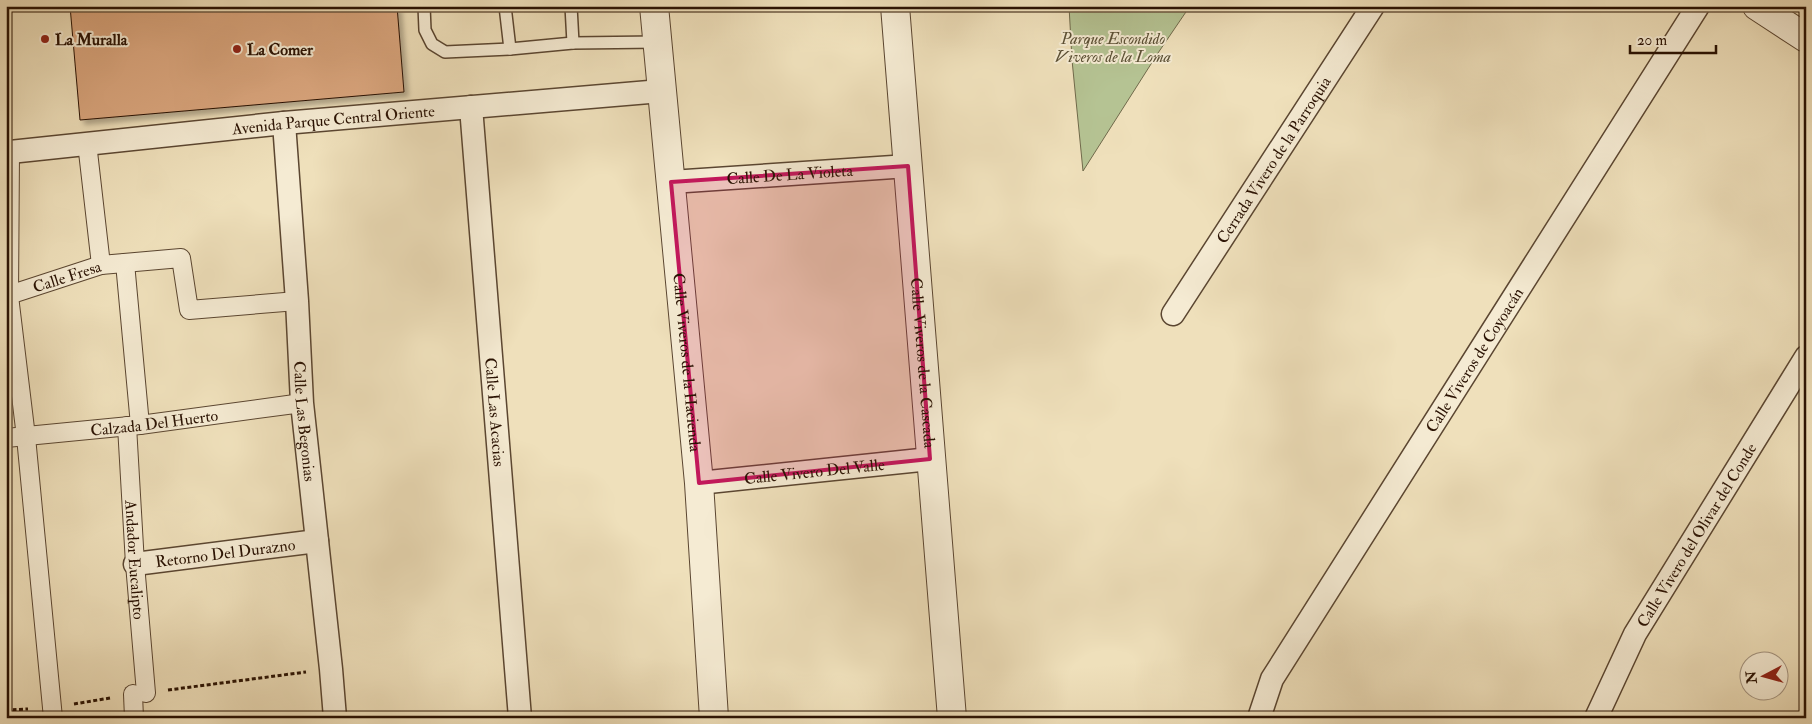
<svg xmlns="http://www.w3.org/2000/svg" width="1812" height="724" font-family="'IM FELL Double Pica',serif">
	<style>
		.green { fill: #b5c393; stroke: #706a4b }
		.building { fill: #d9a57d; stroke: #2a1203; filter: url(#shadow) }
		.lines { fill: none; stroke-linecap: round; stroke-linejoin: round }
		.service-casing { stroke: #5b4631; stroke-width: 14 }
		.pedestrian-casing { stroke: #5b4631; stroke-width: 20 }
		.minor-casing { stroke: #5b4631; stroke-width: 25 }
		.tertiary-casing { stroke: #5b4631; stroke-width: 30 }
		.path { stroke: #2a1203; stroke-width: 3; stroke-dasharray: 4 2.5; stroke-linecap: butt }
		.service { stroke: #f5ebd3; stroke-width: 11 }
		.pedestrian { stroke: #f5ebd3; stroke-width: 18 }
		.minor { stroke: #f5ebd3; stroke-width: 22 }
		.tertiary { stroke: #f5ebd3; stroke-width: 28 }
		.marked { fill: #c2185b; fill-opacity: 0.2; stroke: #c2185b; stroke-width: 4; stroke-linejoin: round }
		.poi-dot { fill: #8f2418; stroke: #f5ebd3; stroke-width: 2 }
		.labels { text-anchor: middle; stroke-width: 4; stroke-linejoin: round; paint-order: stroke }
		.park-label { font-size: 16px; font-style: italic; fill: #5b5035; stroke: #f5ebd3 }
		.poi-label { font-size: 16px; font-weight: bold; fill: #2a1203; stroke: #f5ebd3; text-anchor: start }
		.street-label { font-size: 16px; fill: #2a1203; stroke: #f5ebd3 }
	</style>
	<defs>
		<filter id="shadow"><feDropShadow dx="4.5" dy="4.5" stdDeviation="2.5" flood-color="#0004"/></filter>
	</defs>
	<rect width="100%" height="100%" fill="#efe0bb"/>
	<filter id="stains"><feTurbulence type="fractalNoise" baseFrequency=".004" numOctaves="4"/><feColorMatrix values="0 0 0 0 .2 0 0 0 0 .09 0 0 0 0 .02 0 0 0 .5 -.17"/></filter>
	<radialGradient id="worn" r=".72"><stop offset=".6" stop-color="#630" stop-opacity="0"/><stop offset="1" stop-color="#630" stop-opacity=".3"/></radialGradient>
	<path class="green" d="M1069,6H1190L1158,53L1083,171L1072,60Z"/>
	<path class="building" d="M70,6H397L404,92L80,120Z"/>
	<g class="lines">
		<defs>
			<g id="service">
				<path d="M424,6L425,30L432,44L445,52L510,49L573,43L658,42"/>
				<path d="M505,6L510,49"/>
				<path d="M571,6L573,43"/>
			</g>
			<g id="pedestrian">
				<path d="M87,143L101,265"/>
				<path d="M6,153L10,152L9,296L26,437L53,718"/>
				<path d="M125,263L140,425"/>
				<path id="s1" d="M6,296L101,265L181,258L189,310L297,301"/>
				<path id="s2" d="M127,426L135,564L146,693"/>
				<path id="s3" d="M6,438L140,425L302,403"/>
				<path d="M133,694L134,718"/>
			</g>
			<g id="minor">
				<path id="s4" d="M471,107L520,718"/>
				<path id="s5" d="M284,123L297,301L302,403L331,669L335,718"/>
				<path id="s6" d="M10,152L284,123L661,91"/>
				<path id="s7" d="M671,182L908,166"/>
				<path id="s8" d="M1173,314L1373,6"/>
				<path id="s9" d="M699,483L930,459"/>
				<path id="s10" d="M135,564L317,541"/>
				<path id="s11" d="M1259,718L1272,679L1698,6"/>
				<path id="s12" d="M1596,718L1635,634L1806,357"/>
			</g>
			<g id="tertiary">
				<path id="s13" d="M654,6L699,483L714,718"/>
				<path id="s14" d="M895,6L952,718"/>
				<path d="M1757,6L1806,38"/>
			</g>
		</defs>
		<use href="#service" class="service-casing"/>
		<use href="#pedestrian" class="pedestrian-casing"/>
		<use href="#minor" class="minor-casing"/>
		<use href="#tertiary" class="tertiary-casing"/>
		<g class="path">
			<path d="M168,690L306,672"/>
			<path d="M74,704L110,698"/>
			<path d="M6,710L28,709"/>
		</g>
		<use href="#service" class="service"/>
		<use href="#pedestrian" class="pedestrian"/>
		<use href="#minor" class="minor"/>
		<use href="#tertiary" class="tertiary"/>
	</g>
	<path class="marked" d="M908,166L930,459L699,483L671,182Z"/>
	<g class="poi-dot">
		<circle cx="45" cy="39" r="5"/>
		<circle cx="237" cy="49" r="5"/>
	</g>
	<g class="labels">
		<g class="park-label">
			<text x="1113" y="44">Parque Escondido<tspan x="1113" dy="18">Viveros de la Loma</tspan></text>
		</g>
		<g class="poi-label">
			<text x="55" y="45">La Muralla</text>
			<text x="247" y="55">La Comer</text>
		</g>
		<g class="street-label">
			<text dy="6" stroke="none"><textPath href="#s6" startOffset="325">Avenida Parque Central Oriente</textPath></text>
			<text dy="6" stroke="none"><textPath href="#s8" startOffset="184">Cerrada Vivero de la Parroquia</textPath></text>
			<text dy="6" stroke="none"><textPath href="#s7" startOffset="119">Calle De La Violeta</textPath></text>
			<text dy="6" stroke="none"><textPath href="#s1" startOffset="64">Calle Fresa</textPath></text>
			<text dy="6" stroke="none"><textPath href="#s11" startOffset="419">Calle Viveros de Coyoacán</textPath></text>
			<text dy="6" stroke="none"><textPath href="#s13" startOffset="358">Calle Viveros de la Hacienda</textPath></text>
			<text dy="6" stroke="none"><textPath href="#s14" startOffset="358">Calle Viveros de la Cascada</textPath></text>
			<text dy="6" stroke="none"><textPath href="#s4" startOffset="306">Calle Las Acacias</textPath></text>
			<text dy="6" stroke="none"><textPath href="#s5" startOffset="299">Calle Las Begonias</textPath></text>
			<text dy="6" stroke="none"><textPath href="#s3" startOffset="149">Calzada Del Huerto</textPath></text>
			<text dy="6" stroke="none"><textPath href="#s9" startOffset="116">Calle Vivero Del Valle</textPath></text>
			<text dy="6" stroke="none"><textPath href="#s12" startOffset="209">Calle Vivero del Olivar del Conde</textPath></text>
			<text dy="6" stroke="none"><textPath href="#s10" startOffset="91">Retorno Del Durazno</textPath></text>
			<text dy="6" stroke="none"><textPath href="#s2" startOffset="134">Andador Eucalipto</textPath></text>
		</g>
	</g>
	<rect width="1812" height="724" fill="none" stroke="#efe0bb" stroke-width="25"/>
	<rect x="8" y="8" width="1797" height="709" fill="none" stroke="#2a1203" stroke-width="2.5"/>
	<rect x="12" y="12" width="1787" height="699" fill="none" stroke="#2a1203"/>
	<g transform="translate(1764 676) rotate(264)"><circle r="24" fill="#f5ebd3" stroke="#a49480"/>
	<path d="M0-4L9 19L0 12L-9 19Z" fill="#8f2418"/>
	<text y="-8" font-size="14" font-weight="bold" text-anchor="middle" fill="#2a1203">N</text>
	</g>
	<path d="M1630 45v8h86v-8" fill="none" stroke="#2a1203" stroke-width="2.5"/>
	<text x="1637" y="45" font-size="15" fill="#2a1203" stroke="#f5ebd3" stroke-width="4" paint-order="stroke">20 m</text>
	<rect width="100%" height="100%" filter="url(#stains)"/>
	<rect width="100%" height="100%" fill="url(#worn)"/>
</svg>
